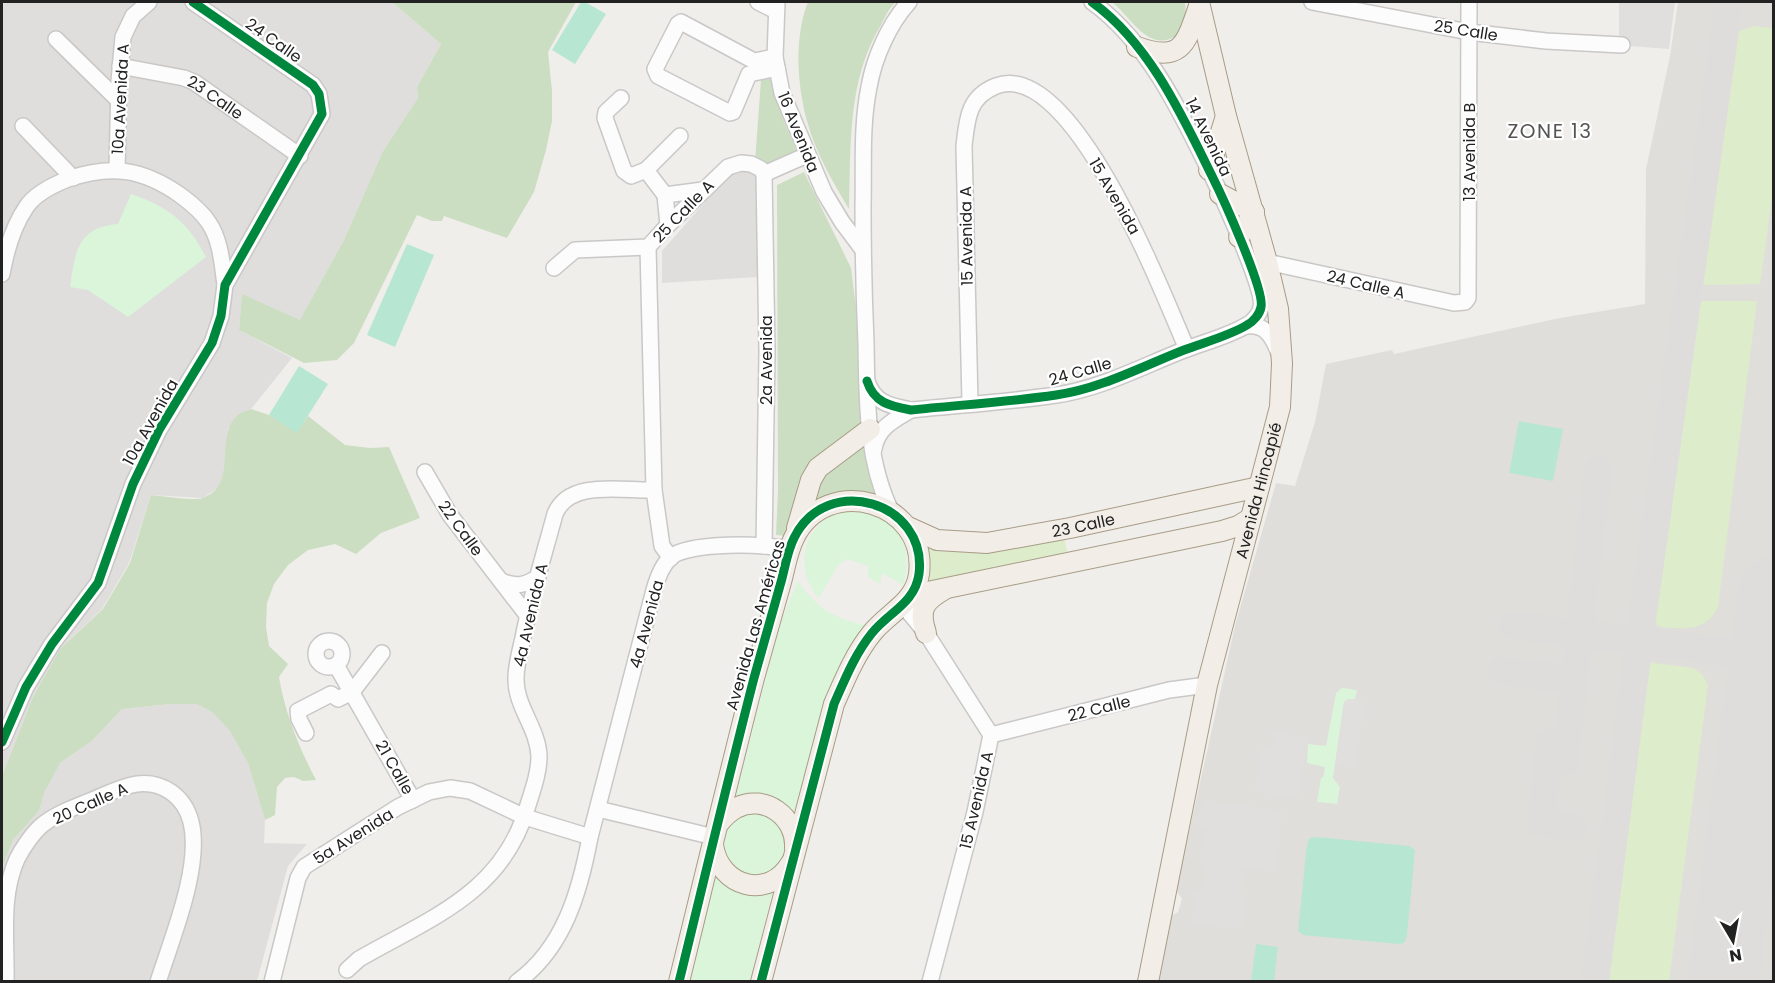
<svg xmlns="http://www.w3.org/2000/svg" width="1775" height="983" font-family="Poppins,sans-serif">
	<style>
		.residential { fill: #dfdedc }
		.airport { fill: #e0deda }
		.grass { fill: #ddeccb }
		.forest { fill: #cbdec1 }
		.park { fill: #daf5da }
		.pitch { fill: #b7e6d2 }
		.parking { fill: #e0dfde }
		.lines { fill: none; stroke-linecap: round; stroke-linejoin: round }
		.taxiway { stroke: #dedddc; stroke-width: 28 }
		.runway { stroke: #dedddc; stroke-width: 72 }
		.minor-casing { stroke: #c9c8c7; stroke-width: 18 }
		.major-casing { stroke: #a79c86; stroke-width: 22 }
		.minor { stroke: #fdfcfc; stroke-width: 15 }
		.major { stroke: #f3ede7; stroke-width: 20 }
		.cycleway-casing { stroke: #fff; stroke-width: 13 }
		.cycleway { stroke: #00873e; stroke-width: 9 }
		.labels { text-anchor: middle; stroke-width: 4.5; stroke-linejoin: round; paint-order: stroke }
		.street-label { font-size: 16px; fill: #222; stroke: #fff }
		.quarter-label { font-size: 20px; letter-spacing: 1.5px; fill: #555; stroke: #fff }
	</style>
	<rect width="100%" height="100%" fill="#f0eeeb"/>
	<g class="residential">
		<path d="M5,2H392L441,44L417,87L418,98L383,151L344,240L300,321L242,295L239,330L292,358L251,409L239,415L228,429L225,470L219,487L203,498L151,495L129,563L102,609L60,649L33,697L2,776V5Z"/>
		<path d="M746,170L753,173L758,182V277L662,283V251L727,177L735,171Z"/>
		<path d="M170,704H198L212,712L230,730L248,763L265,820L264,843L307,844L288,866L257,981L2,982V868L13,840L39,811L45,791L53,773L60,763L92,741L122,709Z"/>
	</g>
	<path class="airport" d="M1678,2H1773V981L1158,982L1169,917L1178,912L1180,906L1182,899L1176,890L1235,626L1276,483L1295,486L1315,422L1326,364L1392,350L1394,354L1560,318L1645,304L1646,169L1670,56Z"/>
	<g class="grass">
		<path d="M1754,26L1774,28V184L1760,284L1701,285L1733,40L1740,31Z"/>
		<path d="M1699,301H1757L1718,607C1705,632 1685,629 1661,627L1657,625L1655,619Z"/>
		<path d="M1064,535L1068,556L923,585L922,541Z"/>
		<path d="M1647,662L1693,668L1702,674L1708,685L1669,981H1607Z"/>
	</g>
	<g class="forest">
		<path d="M392,2H576L548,52L552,91V121L546,150L534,192L507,238L444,216L442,221H432L417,215L354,343L337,360L304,363L239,330L242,294L300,320L344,240L383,151L418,98L417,87L441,44Z"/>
		<path d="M808,2H896C889,8 885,17 881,25C847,80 851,147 849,209C833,182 815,152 807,121C797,84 794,37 808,2Z"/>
		<path d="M1112,2H1185C1186,13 1187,29 1176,36C1148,53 1131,17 1112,2Z"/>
		<path d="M758,76L769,77L771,81L783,119L798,154L766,168L755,161L761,80Z"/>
		<path d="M804,172L851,268L856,308L862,429L815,465L787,536L776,535L778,491L777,185Z"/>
		<path d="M251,409L269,415L297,432L308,416L345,445L370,448L389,447L420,518L381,533L356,554L335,544L308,550L288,565L274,584L267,603L266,627L269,646L288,664L279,677C285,713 299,748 316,780L303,781L294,777L285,778L277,787L275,815L265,820L248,763L230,731L212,712L197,704H170L122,709L92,741L60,763L45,791L39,811L13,840L2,868V776L33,697L60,649L103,609L130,563L151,495C162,496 195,501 203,498C240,484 213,436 238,415C241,412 247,411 251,409Z"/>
		<path d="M864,438L876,497L809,508L814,481Z"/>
	</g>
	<g class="park">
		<path d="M131,194C169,207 188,222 206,257L128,317L88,290L70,287C75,253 77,227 118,224Z"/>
		<path d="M852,510C896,514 916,543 903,585L882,573L880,584L868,577V566L847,559L838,565L819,598C798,576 799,537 826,519C834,514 843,512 852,510Z"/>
		<path d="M798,581C816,607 834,619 865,625C829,688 814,748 793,817L735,800L778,629Z"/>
		<path d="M1342,688L1357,690L1355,699H1349L1344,702L1333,778L1340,787L1337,804L1317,802L1321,778H1323L1325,767L1307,763L1308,744L1326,746L1336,693Z"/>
		<path d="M753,811C759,813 766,814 771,816C795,829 789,870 763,876C757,877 750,876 744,876L722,855C721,825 725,820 753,811Z"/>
		<path d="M716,874L774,887L750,981L689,982Z"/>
	</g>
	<g class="pitch">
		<path d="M581,2H585L606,14L575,64L552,50Z"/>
		<path d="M407,244L434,255L395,347L367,335Z"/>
		<path d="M299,366L328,384L297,433L269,415Z"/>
		<path d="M1519,421L1563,429L1553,481L1509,473Z"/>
		<path d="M1317,837L1409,846L1415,850L1407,936L1404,943L1398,944L1303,935L1298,931L1307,844L1310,838Z"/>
		<path d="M1256,944L1278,947L1274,981H1251Z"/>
	</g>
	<g class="parking">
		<path d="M1619,2H1675L1669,49L1629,46L1627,41L1619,35Z"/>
		<path d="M1349,699L1364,702L1356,768L1335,765L1344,702Z"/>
		<path d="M1276,732L1308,739L1297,799L1254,791L1263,747L1272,748Z"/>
		<path d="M1204,800L1282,811L1276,871L1244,869L1240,895L1245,897L1242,928L1192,925L1195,892H1204L1205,867L1199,865L1205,830L1198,826Z"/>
	</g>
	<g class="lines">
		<g class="taxiway">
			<path d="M1771,609L1774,611"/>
			<path d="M1512,625L1737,653L1753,660L1763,670"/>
			<path d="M1737,653L1755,648L1774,638"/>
			<path d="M1502,671L1565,679L1573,688"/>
			<path d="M1550,743L1541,823L1573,827"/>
			<path d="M1548,761L1565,762L1577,651L1579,644L1591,635C1583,627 1582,618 1582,607L1598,469"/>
			<path d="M1595,982L1639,641L1729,2"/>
		</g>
		<path class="runway" d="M1723,982L1774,593"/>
		<defs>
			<g id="minor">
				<path d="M758,2L776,11"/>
				<path d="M777,2L775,57L782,93L824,192L842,222L863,250"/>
				<path d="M1312,2L1469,32L1546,41L1622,45"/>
				<path d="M56,39L119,101"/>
				<path d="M775,57L754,61L681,22L678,24L655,69L658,76L730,113L733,112L749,74L777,68"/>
				<path id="s1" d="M120,66L184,78L194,82L300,156"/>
				<path d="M621,98L606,112L605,118L624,171L631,176L646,170L665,195L668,225"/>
				<path d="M23,126L73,178"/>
				<path d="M117,170L119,81L123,37L133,16L149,2"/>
				<path d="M646,170L680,136"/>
				<path d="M764,174L767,351L764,546"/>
				<path d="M764,174L807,155"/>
				<path d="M665,195L703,190"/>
				<path d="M648,247L654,490L662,546L671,558"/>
				<path d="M1267,262L1454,303L1465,302L1468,298L1469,2"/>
				<path d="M554,268L575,250L648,247L668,225L728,167L741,163L751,164L761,169L764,174"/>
				<path d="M2,274C6,251 13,226 27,206C36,193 53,185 68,179C111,164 143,169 180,195C191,203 202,212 209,223C221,241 222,264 225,285"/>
				<path d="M1247,326C1265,324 1272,336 1278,351"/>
				<path d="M867,381C874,403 890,406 911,410C959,405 1008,402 1056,395C1100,389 1143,366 1184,350C1205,342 1229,336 1247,325C1253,322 1260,314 1261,307C1265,290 1222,196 1212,176C1182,115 1149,43 1092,2"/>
				<path d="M970,403L964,146C967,119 968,97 996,86C1073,57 1164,297 1187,349"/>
				<path d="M874,449C877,428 894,420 911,410"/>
				<path d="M425,472L450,515L527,615"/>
				<path d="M892,513C866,461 867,400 866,343C864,297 863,252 863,206C864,167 861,126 869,87C874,58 889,24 909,2"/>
				<path d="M501,581C516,587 524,586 538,577"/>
				<path d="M903,605L926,633L991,735L975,812L930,982"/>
				<circle cx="329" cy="654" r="13"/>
				<path d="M336,665L413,800"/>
				<path d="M306,733L299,719L298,711L331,694L338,699L352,692L382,653"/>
				<path d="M991,735L1169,690L1207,685"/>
				<path d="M2,742L26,687L52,644L98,583L133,484L159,430L212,343L221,316L225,285L322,114L319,94L313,85L193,2"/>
				<path d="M598,809L714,837"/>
				<path d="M347,970L359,959C432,917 503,893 528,805C533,789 539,773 539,756C538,728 515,706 516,678C516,665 520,651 523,638C531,596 544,555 555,514C569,479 622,491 654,490"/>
				<path d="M6,982C7,941 0,897 17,859C22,849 32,834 41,826C55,814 73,808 90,801C117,790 143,773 171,792C181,799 188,810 191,822C202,866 172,938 158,982"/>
				<path d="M272,982L298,878L304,867L398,807L429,792L450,788L470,791L525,817L590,837"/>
				<path d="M517,982C564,948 580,891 590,837L654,590C657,579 662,565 671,557C688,542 768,543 790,550"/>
			</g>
			<g id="major">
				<path d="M1137,47C1182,63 1186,44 1199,6"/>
				<path d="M1209,170L1226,116"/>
				<path d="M1220,194L1254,212"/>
				<path d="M1239,237L1254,212"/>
				<path id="s2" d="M906,526L937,540L987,543L1070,528L1259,487"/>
				<path d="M797,528L811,480L818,468L870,429"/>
				<path d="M913,595L1222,531L1238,526L1251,518"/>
				<path d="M926,633C918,609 924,601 945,589"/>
				<path d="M718,824C723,818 728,812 736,808C764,793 797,817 795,848"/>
				<path d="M713,845C719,887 769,901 791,863"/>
				<path d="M679,982C704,880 728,779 754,678C763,646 772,614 781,582C785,568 787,552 794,538C826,472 928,501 919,574C915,603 889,612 872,633C855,654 845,679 834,704L761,982"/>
				<path id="s3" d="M1148,982L1207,685L1267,457L1280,407L1281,386L1282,363L1278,309L1267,262L1226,116L1199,2"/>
			</g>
		</defs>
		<use href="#minor" class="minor-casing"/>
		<use href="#major" class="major-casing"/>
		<use href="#minor" class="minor"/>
		<use href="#major" class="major"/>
		<defs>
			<g id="cycleway">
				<path d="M867,381C874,403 890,406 911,410C959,405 1008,402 1056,395C1100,389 1143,366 1184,350C1205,342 1229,336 1247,325C1253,322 1260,314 1261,307C1265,290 1222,196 1212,176C1182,115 1149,43 1092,2"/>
				<path d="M2,742L26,687L52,644L98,583L133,484L159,430L212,343L221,316L225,285L322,114L319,94L313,85L193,2"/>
				<path d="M679,982C704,880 728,779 754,678C763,646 772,614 781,582C785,568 787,552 794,538C826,472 928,501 919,574C915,603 889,612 872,633C855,654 845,679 834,704L761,982"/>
			</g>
		</defs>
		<use href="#cycleway" class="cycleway-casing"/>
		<use href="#cycleway" class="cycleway"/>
	</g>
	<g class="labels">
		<g class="street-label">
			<text transform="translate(1466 30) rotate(9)" y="6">25 Calle</text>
			<text transform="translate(274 40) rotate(35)" y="6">24 Calle</text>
			<text transform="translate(120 99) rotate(-87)" y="6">10a Avenida A</text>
			<text dy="6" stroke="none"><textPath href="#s1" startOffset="102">23 Calle</textPath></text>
			<text transform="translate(799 132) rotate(68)" y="6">16 Avenida</text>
			<text transform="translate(1209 137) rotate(64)" y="6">14 Avenida</text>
			<text transform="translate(1469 152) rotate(-90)" y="6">13 Avenida B</text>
			<text transform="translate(1115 196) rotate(60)" y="6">15 Avenida</text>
			<text transform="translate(683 211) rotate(-46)" y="6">25 Calle A</text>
			<text transform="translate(966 236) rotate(-91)" y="6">15 Avenida A</text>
			<text transform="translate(1366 284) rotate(13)" y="6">24 Calle A</text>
			<text transform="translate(766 360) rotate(-90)" y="6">2a Avenida</text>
			<text transform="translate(1080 371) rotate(-16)" y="6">24 Calle</text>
			<text transform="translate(150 422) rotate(-61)" y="6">10a Avenida</text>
			<text dy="6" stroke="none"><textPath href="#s3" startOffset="504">Avenida Hincapié</textPath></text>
			<text dy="6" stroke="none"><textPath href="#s2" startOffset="182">23 Calle</textPath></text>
			<text transform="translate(461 528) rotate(54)" y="6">22 Calle</text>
			<text transform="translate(530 615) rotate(-77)" y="6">4a Avenida A</text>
			<text transform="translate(646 624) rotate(-75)" y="6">4a Avenida</text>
			<text transform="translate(755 625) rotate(-74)" y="6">Avenida Las Américas</text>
			<text transform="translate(1099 708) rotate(-14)" y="6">22 Calle</text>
			<text transform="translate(395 767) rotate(60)" y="6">21 Calle</text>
			<text transform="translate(976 800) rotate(-77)" y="6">15 Avenida A</text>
			<text transform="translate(90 803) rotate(-24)" y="6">20 Calle A</text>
			<text transform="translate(353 836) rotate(-32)" y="6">5a Avenida</text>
		</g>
		<g class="quarter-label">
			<text x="1550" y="138">ZONE 13</text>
		</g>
	</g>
	<rect width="1775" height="983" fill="none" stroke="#222222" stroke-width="6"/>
	<g transform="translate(1733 941) rotate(170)" stroke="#ffffff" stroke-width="4.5" paint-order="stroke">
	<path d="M0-4.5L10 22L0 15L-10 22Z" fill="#222222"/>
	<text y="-9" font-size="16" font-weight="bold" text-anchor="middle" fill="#222222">N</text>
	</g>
</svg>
